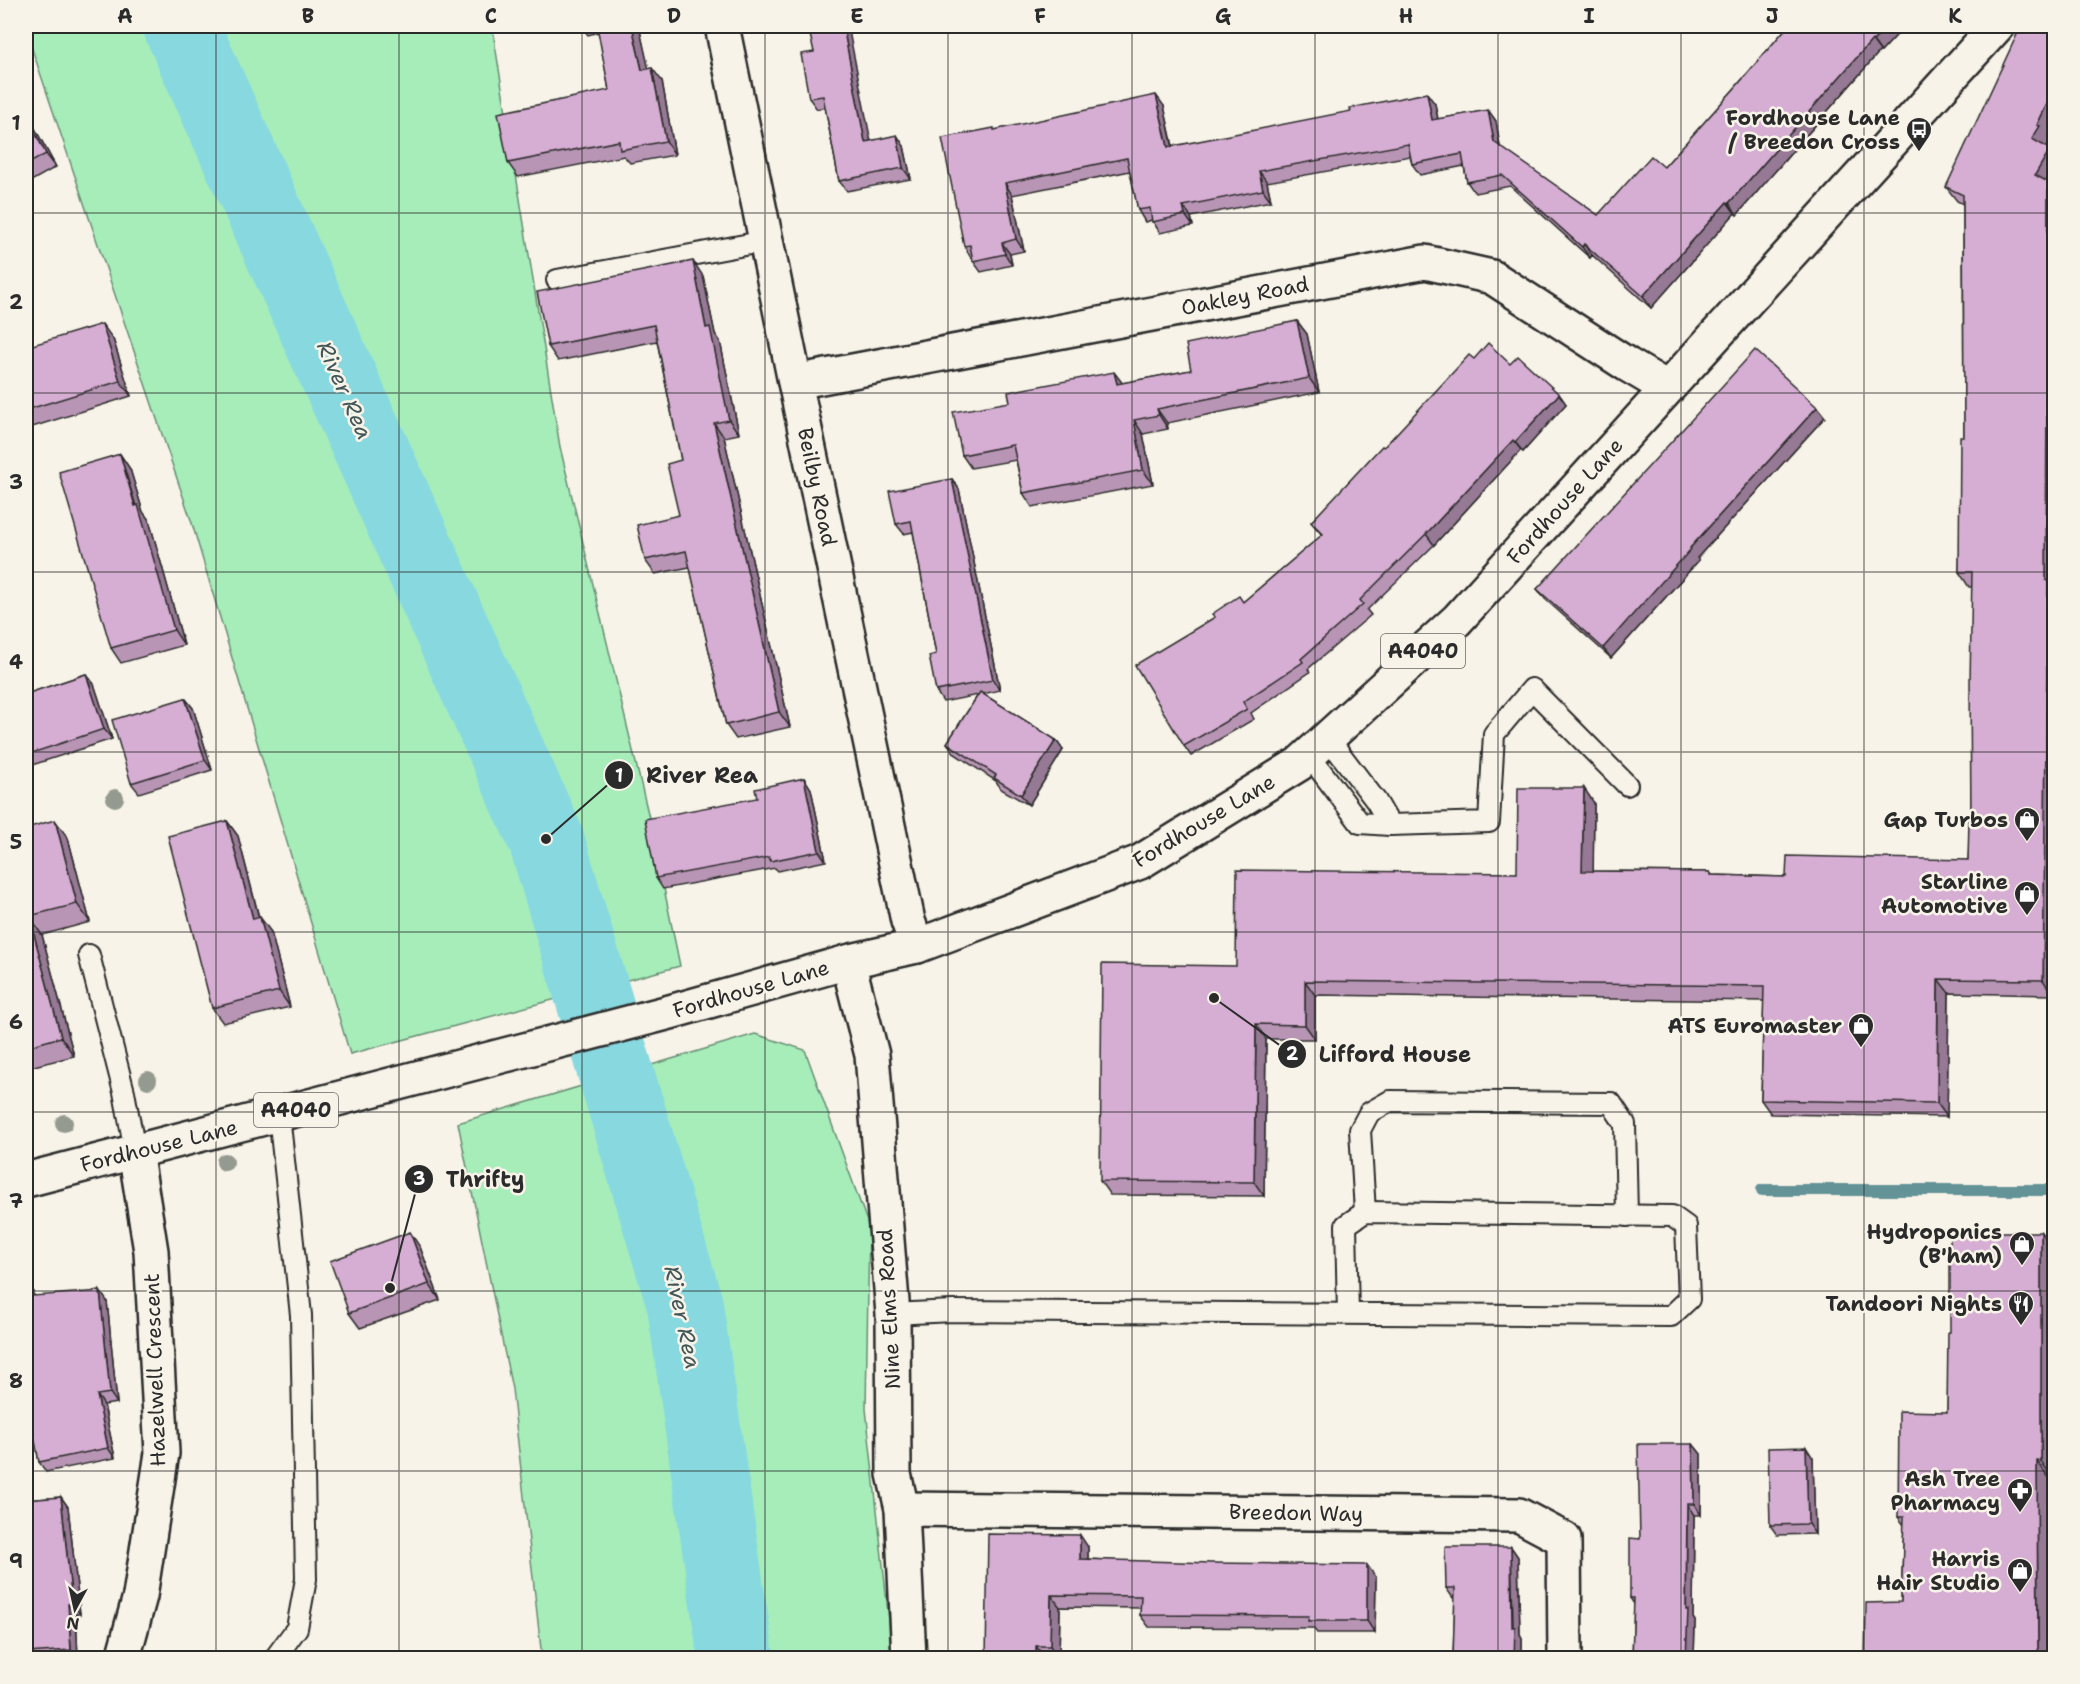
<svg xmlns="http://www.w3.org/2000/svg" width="2080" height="1684" font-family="'Shantell Sans',sans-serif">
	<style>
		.green { fill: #a6edba; stroke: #688c72; stroke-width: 1.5 }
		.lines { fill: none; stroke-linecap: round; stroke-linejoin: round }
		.stream { stroke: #639397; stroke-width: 12 }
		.river { stroke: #88d9df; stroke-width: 76 }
		.lane-casing { stroke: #2b2b2b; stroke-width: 24 }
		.street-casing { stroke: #2b2b2b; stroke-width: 38 }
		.primary-casing { stroke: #2b2b2b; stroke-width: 38 }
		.lane { stroke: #f7f3e8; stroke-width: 20 }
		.street { stroke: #f7f3e8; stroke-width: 33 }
		.primary { stroke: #f7f3e8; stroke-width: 33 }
		.tree { fill: #959a90 }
		.wall { fill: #b895b5; stroke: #2b2b2b; stroke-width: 1.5 }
		.shaded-wall { fill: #967994; stroke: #2b2b2b; stroke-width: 1.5 }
		.building { fill: #d6add3; stroke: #2b2b2b; stroke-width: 1.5 }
		.grid { fill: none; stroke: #2b2b2b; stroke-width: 1.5; stroke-opacity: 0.55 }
		.labels { text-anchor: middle; stroke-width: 5; stroke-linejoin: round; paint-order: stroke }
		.shield { fill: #f7f3e8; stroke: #686764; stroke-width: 1.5 }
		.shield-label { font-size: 20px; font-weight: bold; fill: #2b2b2b }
		.poi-label { font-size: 21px; font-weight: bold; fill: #2b2b2b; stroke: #f7f3e8; text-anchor: end }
		.street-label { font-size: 21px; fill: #2b2b2b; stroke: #f7f3e8 }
		.water-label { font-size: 22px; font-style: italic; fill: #425658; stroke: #f7f3e8 }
		.leader { fill: none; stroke: #2b2b2b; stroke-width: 2 }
		.callout-dot { fill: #2b2b2b; stroke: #f7f3e8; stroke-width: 2 }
		.mark-label { font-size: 18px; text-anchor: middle; font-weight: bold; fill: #fff }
		.callout-label { font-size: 22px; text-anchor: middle; font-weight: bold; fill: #2b2b2b; stroke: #f7f3e8; stroke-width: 5; stroke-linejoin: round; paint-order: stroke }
		.neatline { fill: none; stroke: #2b2b2b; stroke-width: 2 }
		.grid-label { font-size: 20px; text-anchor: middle; font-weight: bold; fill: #2b2b2b }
	</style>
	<rect width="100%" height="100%" fill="#f7f3e8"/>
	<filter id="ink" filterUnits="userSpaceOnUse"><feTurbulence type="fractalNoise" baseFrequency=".0167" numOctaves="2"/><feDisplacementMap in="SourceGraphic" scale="12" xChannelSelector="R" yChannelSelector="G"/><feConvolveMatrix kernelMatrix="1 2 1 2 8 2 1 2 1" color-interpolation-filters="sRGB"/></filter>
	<g filter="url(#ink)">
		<g class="green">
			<path d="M26,26H492L560,447L652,830L680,966L350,1054L191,520L26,31Z"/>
			<path d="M755,1034L805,1050L869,1227L866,1409L893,1658H542L512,1389L458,1123Z"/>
		</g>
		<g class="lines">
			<path class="stream" d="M1762,1190H2047"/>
			<path class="river" d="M181,26L546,839L685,1305L736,1658"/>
			<defs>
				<g id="lane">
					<path d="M557,280L766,241"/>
					<path d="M1328,738L1376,801L1390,825"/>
					<path d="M1309,755L1360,823L1390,825L1489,822L1494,734L1532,689L1627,785"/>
					<path d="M89,955L124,1092L135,1151"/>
					<path d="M1365,1212L1360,1130L1369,1113L1390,1101L1611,1103L1625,1124L1627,1216"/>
					<path d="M893,1314L952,1311L1671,1316L1689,1299L1686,1226L1672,1216L1365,1212L1346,1225L1348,1314"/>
					<path d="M275,1658L297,1628L306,1579L301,1315L279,1115"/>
				</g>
				<g id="street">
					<path d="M722,26L795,382L908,921L917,946"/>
					<path d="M795,382L1425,262L1492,277L1628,365L1667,388"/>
					<path d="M848,962L872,1055L893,1314L894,1474L902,1509L909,1658"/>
					<path d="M902,1509L1519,1515L1564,1539L1565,1658"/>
					<path d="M123,1658L140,1596L162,1453L151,1251L135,1151"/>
				</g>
				<path id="primary" d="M26,1180L670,1012L855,960L917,946L1140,862L1299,764L1457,620L1997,26"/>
			</defs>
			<use href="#lane" class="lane-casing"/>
			<use href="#street" class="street-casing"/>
			<use href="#primary" class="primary-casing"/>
			<use href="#lane" class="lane"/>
			<use href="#street" class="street"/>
			<use href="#primary" class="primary"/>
		</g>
		<g class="tree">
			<circle cx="115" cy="798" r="9"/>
			<circle cx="148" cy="1080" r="9"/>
			<circle cx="64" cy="1123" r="9"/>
			<circle cx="225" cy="1162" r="9"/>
		</g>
		<g class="wall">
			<path d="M581,26H639L648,68L662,81L675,155L630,163L624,156L518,177L508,163L609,90L599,32L588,35Z"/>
			<path d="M1788,26H1905L1881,52L1880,51L1737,215L1735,213L1651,308L1592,255L1590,258L1510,186L1475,193L1467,182L1464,166L1420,175L1412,164L1410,156L1267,182L1271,201L1191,217L1193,226L1160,233L1152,220L1145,222L1138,210L1130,171L1012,195L1024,251L1010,254L1012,265L981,272L973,261V257L971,258L964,246L995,130L1164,106L1173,146L1435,104L1438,119L1488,110L1496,121L1500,147L1598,215L1664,167L1734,89Z"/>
			<path d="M2055,26V123L2048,138L2050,141L2046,147L2050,149L2055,156V173L2048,184L2055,192V874L2053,995L1949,993L1947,1117L1771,1114L1761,1100L1764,1001L1315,995V1039H1266L1264,1196L1110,1195L1100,1181L1236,966L1517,873L1594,803L1593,871L1710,872L1712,875L1786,877L1968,860L1971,820L1972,587H1969L1959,572L1964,437L1963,204L1957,201L1946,187Z"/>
			<path d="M814,52L870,141L904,146L911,179L847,191L839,181L825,107L817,109L809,98Z"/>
			<path d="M26,112L56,167L26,184Z"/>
			<path d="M703,276L715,334L720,341L739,434L724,437L790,727L736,739L726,725L690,567L655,574L645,560L679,515L681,460L657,341L558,361L548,346Z"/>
			<path d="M1297,321L1307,334L1319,392L1167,423L1168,429L1143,434L1153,484L1032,507L1023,493L1016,460L971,468L962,455L1122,383L1191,370Z"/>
			<path d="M113,339L131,396L26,429V347Z"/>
			<path d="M1474,359L1510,364L1559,394L1566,404L1523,452L1521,450L1434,545L1367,610L1371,615L1308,669L1310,672L1251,713L1254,719L1191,756L1184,746L1243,602L1322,535L1311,522L1384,447Z"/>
			<path d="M1825,417L1697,558L1699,560L1611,658L1545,599L1537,589Z"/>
			<path d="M120,454L130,469L143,512L149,520L184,645L121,663L111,648Z"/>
			<path d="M952,479L959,489L1000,690L983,694L1056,740L1063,750L1029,805L1001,789L996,781L955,754L947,743L978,695L943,702L936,691V654L913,532L904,534L896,524Z"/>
			<path d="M86,674L94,684L112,739L26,767V694Z"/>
			<path d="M185,698L193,708L212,770L139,793L131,783Z"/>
			<path d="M804,778L811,789L826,861L778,871L775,868L663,889L656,878L757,798Z"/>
			<path d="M227,821L238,836L259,917L271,932L290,1007L223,1023L212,1008Z"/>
			<path d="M26,828L68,838L90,922L42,935L74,1056L26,1068Z"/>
			<path d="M420,1247L440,1300L360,1328L349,1313Z"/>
			<path d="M2054,1250L2053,1479H2050V1659H1865L1901,1602L1904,1525L1898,1517L1947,1412L1950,1332Z"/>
			<path d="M26,1292L36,1296L107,1301L117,1403L104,1405L115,1458L46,1472L39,1462L30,1414L26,1415Z"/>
			<path d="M1693,1444L1701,1454V1515H1694L1693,1618L1695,1621L1694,1659H1632L1634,1604L1630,1598L1640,1539Z"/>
			<path d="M1813,1458L1815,1534L1777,1535L1770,1525Z"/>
			<path d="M61,1497L68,1507L80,1614H76L78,1659H26V1500Z"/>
			<path d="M1088,1547V1559L1376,1577L1375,1633H1317L1313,1628L1149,1627L1140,1615L1141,1608L1060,1607L1059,1658L986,1659Z"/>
			<path d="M1511,1547L1518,1557L1520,1634L1522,1638V1659H1453L1455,1598H1453L1446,1588Z"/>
		</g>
		<g class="shaded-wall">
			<path d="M632,26H639L652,83L642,70Z"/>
			<path d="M843,26H848L873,152L865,142Z"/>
			<path d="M1887,26H1905L1881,52L1873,41Z"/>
			<path d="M1872,40L1880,51L1737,215L1729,203Z"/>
			<path d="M652,68L662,81L675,155L666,141Z"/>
			<path d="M2055,87V123L2048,138L2050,141L2042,154L2032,139L2037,125Z"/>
			<path d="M1427,93L1435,104L1440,131L1432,120Z"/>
			<path d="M1156,95L1164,106L1175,158L1168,147Z"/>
			<path d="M1488,110L1496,121L1501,153L1494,142Z"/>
			<path d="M26,112L56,167L46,154L26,116Z"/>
			<path d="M897,135L904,146L911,179L903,168Z"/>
			<path d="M2050,149L2055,156V173L2048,184L2055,192V874L2053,995L2043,980L2046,580L2035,175Z"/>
			<path d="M1259,171L1267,182L1271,201L1263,190Z"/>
			<path d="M1005,183L1012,195L1024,251L1016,239Z"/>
			<path d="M1727,202L1735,213L1651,308L1643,296Z"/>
			<path d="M1183,206L1191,217L1193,226L1185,215Z"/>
			<path d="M1002,243L1010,254L1012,265L1005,254Z"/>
			<path d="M1584,244L1592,255L1590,258L1582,247Z"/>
			<path d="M693,261L703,276L715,334L720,341L739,434L729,420L706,328Z"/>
			<path d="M1297,321L1307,334L1319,392L1309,378Z"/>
			<path d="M102,324L113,339L131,396L120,381Z"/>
			<path d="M1114,372L1124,385L1117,384Z"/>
			<path d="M1559,394L1566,404L1523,452L1515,442Z"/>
			<path d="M1817,407L1825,417L1697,558L1699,560L1611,658L1603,648L1690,548Z"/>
			<path d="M1157,409L1167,423L1168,429L1159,415Z"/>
			<path d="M1134,420L1143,434L1153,484L1143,470Z"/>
			<path d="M714,423L724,437L790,727L779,712Z"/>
			<path d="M1513,440L1521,450L1434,545L1426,534Z"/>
			<path d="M120,454L130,469L143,512L149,520L184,645L174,630Z"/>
			<path d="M952,479L959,489L1000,690L993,680Z"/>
			<path d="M86,674L94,684L112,739L104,729Z"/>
			<path d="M185,698L193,708L212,770L205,760Z"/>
			<path d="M1056,740L1063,750L1029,805L1021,795Z"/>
			<path d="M804,778L811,789L826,861L819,851Z"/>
			<path d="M1584,788L1594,803L1593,885L1582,871Z"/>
			<path d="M55,820L68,838L90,922L77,904Z"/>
			<path d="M227,821L238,836L263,934L253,919Z"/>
			<path d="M29,916L42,935L74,1056L61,1037Z"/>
			<path d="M260,917L271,932L290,1007L279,991Z"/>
			<path d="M1938,979L1949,993L1947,1117L1937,1103Z"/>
			<path d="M1305,981L1315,995V1039L1305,1025Z"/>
			<path d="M1256,1024L1266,1039L1264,1196L1254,1182Z"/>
			<path d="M410,1232L420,1247L440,1300L429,1284Z"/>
			<path d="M2041,1232L2054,1250L2053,1479L2041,1461Z"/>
			<path d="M100,1291L107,1301L117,1403L110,1393Z"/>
			<path d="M97,1395L104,1405L115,1458L108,1448Z"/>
			<path d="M1693,1444L1701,1454V1515L1694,1504Z"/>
			<path d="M1806,1447L1813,1458L1815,1534L1808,1524Z"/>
			<path d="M2037,1461L2050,1479V1659H2038Z"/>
			<path d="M61,1497L68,1507L80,1614L72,1604Z"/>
			<path d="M1687,1504L1694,1515L1693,1618L1695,1621L1694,1659H1686Z"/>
			<path d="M1080,1535L1088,1547V1571L1080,1559Z"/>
			<path d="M1511,1547L1518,1557L1520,1634L1522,1638V1659H1514Z"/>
			<path d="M1367,1565L1376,1577L1375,1633L1367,1621Z"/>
			<path d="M1051,1595L1060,1607L1059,1658L1050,1646Z"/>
			<path d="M68,1604L76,1614L78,1659H77L71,1650Z"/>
			<path d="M1036,1646L1045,1658V1659H1036Z"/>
		</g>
		<g class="building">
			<path d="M597,26H632L642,70L652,68L666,141L620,150L619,141L508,163L498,113L609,90Z"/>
			<path d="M808,26H843L865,142L897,135L903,168L839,181L823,96L809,98L801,54L814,52Z"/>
			<path d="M1788,26H1887L1873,41L1872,40L1729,203L1727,202L1643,296L1584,244L1582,247L1502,175L1467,182L1462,154L1412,164L1408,144L1259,171L1263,190L1183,206L1185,215L1152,222L1150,208L1138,210L1127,158L1005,183L1016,239L1002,243L1005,254L973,261L970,245L964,246L942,138L994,128V130L1156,95L1168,147L1351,111L1350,108L1427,93L1432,120L1488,110L1494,142L1598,215L1651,156L1664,167L1734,89Z"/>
			<path d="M2021,26H2055V87L2037,125L2040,126L2032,139L2050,149L2035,175L2048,182L2046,580H2048L2043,980L1938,979L1937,1103L1761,1100L1764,986L1305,981V1025L1256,1024L1254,1182L1100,1181L1102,964L1236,966L1237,870L1517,873L1518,788H1584L1582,871L1710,872V875L1786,877L1787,856L1968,860L1969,820H1971L1970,682L1972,572H1959L1960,437H1964L1963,195L1946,187Z"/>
			<path d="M26,116L46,154L26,165Z"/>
			<path d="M693,261L706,328L710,327L729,420L714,423L779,712L726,725L686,551L645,560L637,525L679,515L667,464L681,460L654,325L548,346L537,292Z"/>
			<path d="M1297,321L1309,378L1157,409L1159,415L1134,420L1143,470L1023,493L1013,445L962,455L953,412L1010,402L1008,392L1114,372L1117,384L1191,370L1186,344Z"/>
			<path d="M102,324L120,381L26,410V347Z"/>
			<path d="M1488,343L1510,364L1518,356L1559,394L1515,442L1513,440L1426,534L1360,600L1363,604L1301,659L1303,662L1243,702L1247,709L1184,746L1135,665L1215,617L1212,614L1239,596L1243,602L1323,534L1311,522L1382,446L1384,447L1469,355L1474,359Z"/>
			<path d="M1755,350L1817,407L1690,548L1691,549L1603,648L1537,589Z"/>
			<path d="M120,454L135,506L138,505L174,630L111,648L59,472Z"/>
			<path d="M952,479L993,680L936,691L929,656L936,654L911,521L896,524L889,491Z"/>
			<path d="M86,674L104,729L26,755V694Z"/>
			<path d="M980,692L1056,740L1021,795L994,778L996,775L947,743Z"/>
			<path d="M185,698L205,760L131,783L112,720Z"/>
			<path d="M804,778L819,851L770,861L769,857L656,878L645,819L757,798L755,789Z"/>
			<path d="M55,820L77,904L29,916L61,1037L26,1047V828Z"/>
			<path d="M227,821L253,919L260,917L279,991L212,1008L168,836Z"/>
			<path d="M410,1232L429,1284L349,1313L330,1261Z"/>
			<path d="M1950,1232H2041V1461H2037L2038,1659H1865L1866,1603L1901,1602L1904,1517H1898L1899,1411L1947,1412L1948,1332H1950Z"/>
			<path d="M33,1291V1296L100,1291L110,1393L97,1395L108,1448L39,1462L28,1404H26V1292Z"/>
			<path d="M1638,1444H1693L1694,1504H1687L1686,1610H1688L1686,1659H1632L1634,1598H1630V1538L1640,1539Z"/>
			<path d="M1806,1447L1808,1524L1770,1525L1768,1448Z"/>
			<path d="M61,1497L72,1604H68L71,1650L26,1653V1500Z"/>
			<path d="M988,1534L1080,1535V1559L1212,1563L1367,1565V1621H1308L1309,1616L1140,1615L1141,1596L1051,1595L1050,1646H1036V1659H986Z"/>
			<path d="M1445,1547H1511L1512,1627H1515L1514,1659H1453L1455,1588H1446Z"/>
		</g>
	</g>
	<path class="grid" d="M216,26V1658M399,26V1658M582,26V1658M765,26V1658M948,26V1658M1132,26V1658M1315,26V1658M1498,26V1658M1681,26V1658M1864,26V1658M26,213H2054M26,393H2054M26,572H2054M26,752H2054M26,932H2054M26,1112H2054M26,1291H2054M26,1471H2054"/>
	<defs>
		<symbol id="bus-pin" viewBox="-11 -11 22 30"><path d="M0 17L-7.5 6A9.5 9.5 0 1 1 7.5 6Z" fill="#2b2b2b" stroke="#f7f3e8"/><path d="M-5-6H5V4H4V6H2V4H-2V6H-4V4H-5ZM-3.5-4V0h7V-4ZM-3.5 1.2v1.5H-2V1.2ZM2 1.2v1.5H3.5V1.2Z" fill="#fff"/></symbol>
		<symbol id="shop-pin" viewBox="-11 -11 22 30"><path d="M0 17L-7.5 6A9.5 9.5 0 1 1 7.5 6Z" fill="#2b2b2b" stroke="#f7f3e8"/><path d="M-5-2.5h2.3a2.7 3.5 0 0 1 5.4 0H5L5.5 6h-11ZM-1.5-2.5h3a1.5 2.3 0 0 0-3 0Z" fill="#fff"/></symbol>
		<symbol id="restaurant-pin" viewBox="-11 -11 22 30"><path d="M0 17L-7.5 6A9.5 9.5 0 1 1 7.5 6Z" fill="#2b2b2b" stroke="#f7f3e8"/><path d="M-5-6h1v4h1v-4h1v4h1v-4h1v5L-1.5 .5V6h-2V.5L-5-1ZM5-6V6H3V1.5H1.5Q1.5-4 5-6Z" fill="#fff"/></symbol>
		<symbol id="pharmacy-pin" viewBox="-11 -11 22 30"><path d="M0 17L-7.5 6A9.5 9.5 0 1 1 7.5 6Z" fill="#2b2b2b" stroke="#f7f3e8"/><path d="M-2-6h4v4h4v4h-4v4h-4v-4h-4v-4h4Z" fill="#fff"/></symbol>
	</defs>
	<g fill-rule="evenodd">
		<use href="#bus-pin" x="1904" y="115" width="30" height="40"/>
		<use href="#shop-pin" x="2012" y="805" width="30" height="40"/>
		<use href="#shop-pin" x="2012" y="879" width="30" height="40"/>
		<use href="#shop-pin" x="1846" y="1011" width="30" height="40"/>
		<use href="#shop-pin" x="2007" y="1229" width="30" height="40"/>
		<use href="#restaurant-pin" x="2006" y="1289" width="30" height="40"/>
		<use href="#pharmacy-pin" x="2005" y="1476" width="30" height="40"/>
		<use href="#shop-pin" x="2005" y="1556" width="30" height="40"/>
	</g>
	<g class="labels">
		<g class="shield">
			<rect x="1381" y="634" width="84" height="34" rx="4.5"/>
			<rect x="254" y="1093" width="84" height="34" rx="4.5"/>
		</g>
		<g class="shield-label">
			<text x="1423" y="658">A4040</text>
			<text x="296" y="1117">A4040</text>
		</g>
		<g class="poi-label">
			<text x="1900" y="125">Fordhouse Lane<tspan x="1900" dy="24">/ Breedon Cross</tspan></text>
			<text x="2008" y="827">Gap Turbos</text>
			<text x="2008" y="889">Starline<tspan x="2008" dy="24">Automotive</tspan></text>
			<text x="1842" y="1033">ATS Euromaster</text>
			<text x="2002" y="1239">Hydroponics<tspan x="2002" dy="24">(B'ham)</tspan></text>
			<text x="2002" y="1311">Tandoori Nights</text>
			<text x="2000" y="1486">Ash Tree<tspan x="2000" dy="24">Pharmacy</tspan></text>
			<text x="2000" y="1566">Harris<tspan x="2000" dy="24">Hair Studio</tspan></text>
		</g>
		<g class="street-label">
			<text transform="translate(1245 296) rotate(-11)" y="7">Oakley Road</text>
			<text transform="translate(817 487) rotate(78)" y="7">Beilby Road</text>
			<text transform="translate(1565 501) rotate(-48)" y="7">Fordhouse Lane</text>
			<text transform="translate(1204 821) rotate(-31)" y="7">Fordhouse Lane</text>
			<text transform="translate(751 989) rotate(-16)" y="7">Fordhouse Lane</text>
			<text transform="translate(159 1146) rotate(-14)" y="7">Fordhouse Lane</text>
			<text transform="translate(889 1309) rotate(-93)" y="7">Nine Elms Road</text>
			<text transform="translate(155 1370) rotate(-92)" y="7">Hazelwell Crescent</text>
			<text transform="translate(1296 1513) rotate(1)" y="7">Breedon Way</text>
		</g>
		<g class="water-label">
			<text transform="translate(345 390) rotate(66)" y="8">River Rea</text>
			<text transform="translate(683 1317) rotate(78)" y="8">River Rea</text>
		</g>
	</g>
	<path class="leader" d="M546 839L619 775M1214 998L1292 1054M390 1288L419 1179"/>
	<g class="callout-dot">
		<circle cx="546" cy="839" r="6"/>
		<circle cx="1214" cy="998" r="6"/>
		<circle cx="390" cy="1288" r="6"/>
		<circle cx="619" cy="775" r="15"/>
		<circle cx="1292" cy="1054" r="15"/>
		<circle cx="419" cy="1179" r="15"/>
	</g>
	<g class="mark-label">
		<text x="619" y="782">1</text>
		<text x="1292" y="1060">2</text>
		<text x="419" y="1185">3</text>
	</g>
	<g class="callout-label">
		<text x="702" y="783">River Rea</text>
		<text x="1395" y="1062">Lifford House</text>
		<text x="485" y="1187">Thrifty</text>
	</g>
	<rect width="2080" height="1684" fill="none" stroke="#f7f3e8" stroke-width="66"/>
	<g transform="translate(75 1609) rotate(188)" stroke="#f7f3e8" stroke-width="4.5" paint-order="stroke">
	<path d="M0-4.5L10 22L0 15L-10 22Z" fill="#2b2b2b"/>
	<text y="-9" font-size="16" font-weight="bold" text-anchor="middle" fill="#2b2b2b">N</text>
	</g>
	<rect x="33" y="33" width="2014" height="1618" class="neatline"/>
	<g class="grid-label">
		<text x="125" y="23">A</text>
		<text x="308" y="23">B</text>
		<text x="491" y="23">C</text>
		<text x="674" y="23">D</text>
		<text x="857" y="23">E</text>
		<text x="1040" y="23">F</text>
		<text x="1223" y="23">G</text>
		<text x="1406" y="23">H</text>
		<text x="1589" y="23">I</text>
		<text x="1772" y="23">J</text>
		<text x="1955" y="23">K</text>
		<text x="16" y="130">1</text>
		<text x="16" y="309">2</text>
		<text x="16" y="489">3</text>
		<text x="16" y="669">4</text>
		<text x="16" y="849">5</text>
		<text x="16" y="1029">6</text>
		<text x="16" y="1208">7</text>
		<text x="16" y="1388">8</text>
		<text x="16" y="1568">9</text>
	</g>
</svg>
